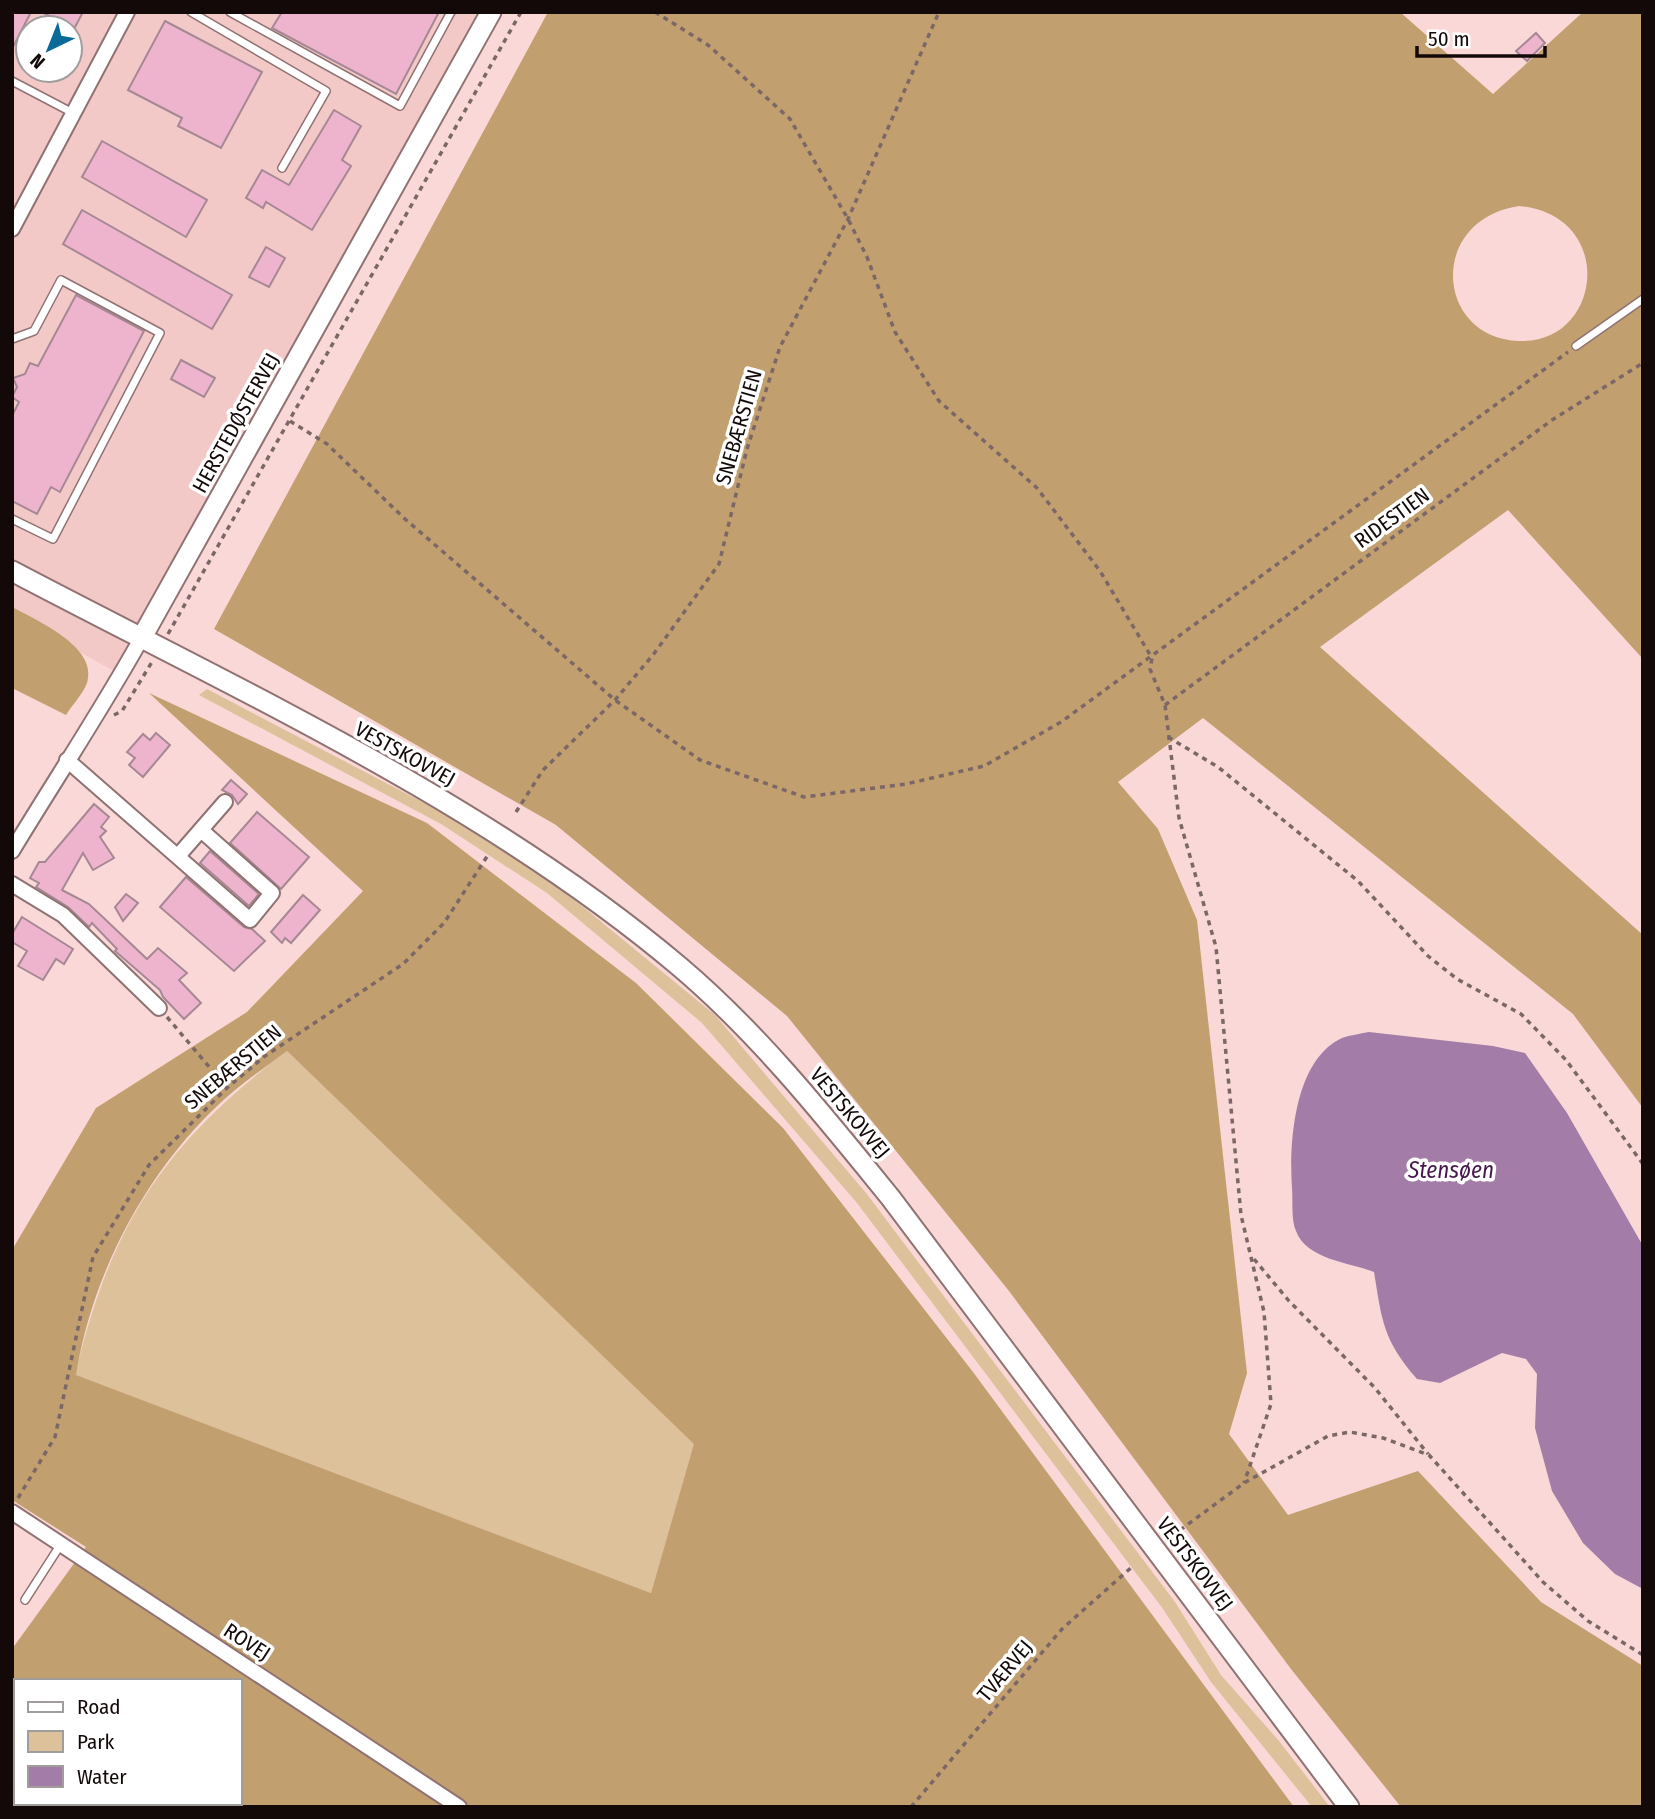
<svg xmlns="http://www.w3.org/2000/svg" width="1655" height="1819" font-family="'Fira Sans Condensed',sans-serif">
	<style>
		.built { fill: #f3c9c8; fill-rule: evenodd }
		.green { fill: #ddc19b }
		.forest { fill: #c19f6f; fill-rule: evenodd }
		.water { fill: #a37da7 }
		.building { fill: #efb4cd; stroke: #a58894; stroke-width: 2 }
		.lines { fill: none; stroke-linecap: round; stroke-linejoin: round }
		.lane-casing { stroke: #907272; stroke-width: 10 }
		.street-casing { stroke: #907272; stroke-width: 18 }
		.secondary-casing { stroke: #907272; stroke-width: 23 }
		.path { stroke: #7c6767; stroke-width: 3.5; stroke-dasharray: 5 5; stroke-linecap: butt }
		.lane { stroke: #fff; stroke-width: 7 }
		.street { stroke: #fff; stroke-width: 14 }
		.secondary { stroke: #fff; stroke-width: 19 }
		.labels { text-anchor: middle; stroke-width: 7; stroke-linejoin: round; paint-order: stroke }
		.street-label { font-size: 21px; fill: #140909; stroke: #fff }
		.water-label { font-size: 23px; font-style: italic; fill: #46164c; stroke: #fff }
	</style>
	<rect width="100%" height="100%" fill="#f9d8d7"/>
	<path class="built" d="M12,12H492L128,679L12,614ZM28,28H70V70H28Z"/>
	<g class="green">
		<path d="M207,689L447,815L555,884L715,1015L866,1193L1175,1602L1221,1675L1279,1741L1330,1807H1312L1211,1682L1163,1609L857,1203L702,1023L547,893L441,824L199,695Z"/>
		<path d="M287,1051L695,1444L651,1593L75,1375C111,1224 163,1145 287,1051Z"/>
	</g>
	<g class="forest">
		<path d="M548,12H1400L1493,94L1583,12H1639L1643,16V659L1508,510L1320,647L1643,935V1108L1573,1014L1203,718L1118,782L1158,829L1197,920L1247,1373L1229,1434L1288,1515L1418,1471L1541,1602L1643,1666V1807H1401L1291,1669L1009,1291L787,1016L556,825L214,629ZM1519,206C1617,215 1603,344 1519,341C1435,338 1427,220 1519,206Z"/>
		<path d="M12,607C36,620 99,647 87,683C83,694 72,705 66,715L12,688Z"/>
		<path d="M149,693L427,823L636,983L783,1128L973,1372L1294,1807H73L69,1803H240V1681H16V1746L12,1742V1649L86,1547L12,1500V1250L96,1108L247,1012L363,891ZM287,1051L694,1444L651,1593L76,1375C93,1268 152,1160 235,1090C252,1076 270,1064 287,1051Z"/>
	</g>
	<path class="water" d="M1369,1032L1493,1046L1525,1053L1567,1113L1643,1246V1589L1615,1574L1583,1543L1552,1491L1535,1428L1537,1374L1526,1359L1502,1353L1440,1383L1417,1379C1383,1340 1382,1321 1374,1272C1349,1262 1307,1260 1296,1231C1291,1220 1293,1201 1292,1188C1289,1143 1294,1060 1342,1038C1350,1035 1360,1034 1369,1032Z"/>
	<g class="building">
		<path d="M12,12H31L12,49Z"/>
		<path d="M42,12H83L74,29Z"/>
		<path d="M282,12H439L396,94L272,28Z"/>
		<path d="M165,21L262,72L221,148L178,126L182,118L128,90Z"/>
		<path d="M1536,33L1545,43L1527,61L1516,51Z"/>
		<path d="M334,110L361,126L342,160L351,166L312,230L266,202L263,208L246,198L262,170L289,185Z"/>
		<path d="M102,141L207,200L186,237L82,177Z"/>
		<path d="M82,210L232,295L212,329L63,244Z"/>
		<path d="M266,247L285,258L269,287L249,277Z"/>
		<path d="M76,295L144,331L60,492L51,487L37,514L12,501V416L19,402L12,397L17,387L13,378L25,374L30,363L38,366Z"/>
		<path d="M181,360L215,378L204,397L171,379Z"/>
		<path d="M156,733L170,745L143,777L129,765L135,758L127,752L143,734L150,740Z"/>
		<path d="M231,780L247,794L238,804L232,795L222,790Z"/>
		<path d="M94,804L109,817L101,827L106,831L100,837L114,858L93,870L83,853L62,890L89,904L147,959L158,948L187,973L179,980L201,1003L184,1019L163,997L160,990L115,951L117,949L92,923L89,927L68,907L36,887L39,883L30,878L39,862H45Z"/>
		<path d="M257,812L309,857L281,889L230,843Z"/>
		<path d="M210,851L259,894L249,906L200,863Z"/>
		<path d="M186,877L244,927L252,929L265,941L234,971L160,907Z"/>
		<path d="M126,894L138,903L123,921L115,907Z"/>
		<path d="M303,895L320,910L291,943L285,938L282,943L271,932Z"/>
		<path d="M22,917L73,949L64,964L56,959L43,980L18,966L27,951L12,942V934Z"/>
	</g>
	<g class="lines">
		<defs>
			<g id="lane">
				<path d="M191,12L326,91L282,168"/>
				<path d="M230,12L400,106L451,12"/>
				<path d="M12,81L73,113"/>
				<path d="M12,339L34,331L61,280L160,333L53,539L12,519"/>
				<path d="M1576,346L1643,299"/>
				<path d="M25,1600L61,1544"/>
			</g>
			<g id="street">
				<path d="M12,229L127,12"/>
				<path d="M67,760L250,920L272,893L201,830"/>
				<path d="M12,851C55,780 101,711 141,639"/>
				<path d="M178,856L225,802"/>
				<path d="M12,884L63,915L159,1008"/>
				<path d="M12,1512L459,1807"/>
			</g>
			<g id="secondary">
				<path d="M12,571C238,690 485,802 680,967C759,1034 825,1117 890,1197L1349,1807"/>
				<path d="M141,639L491,12"/>
			</g>
		</defs>
		<use href="#lane" class="lane-casing"/>
		<use href="#street" class="street-casing"/>
		<use href="#secondary" class="secondary-casing"/>
		<g class="path">
			<path d="M655,12L708,45L790,119L848,219L867,257L895,332L939,401L1037,488L1100,571L1152,658L1150,669L1165,705L1179,818L1216,947L1241,1215L1264,1312L1271,1404L1244,1483"/>
			<path d="M290,421L327,444L405,519L615,700L700,760L804,797L906,784L984,766L1061,722L1568,352"/>
			<path d="M168,634L521,12"/>
			<path d="M1165,705L1552,420L1643,363"/>
			<path d="M114,715L122,711L152,662"/>
			<path d="M1168,737L1218,767L1358,881L1428,956L1457,979L1521,1014L1566,1060L1643,1164"/>
			<path d="M516,812L543,770L615,700L653,655L719,564L747,449L780,347L848,219L939,12"/>
			<path d="M167,1017L227,1088"/>
			<path d="M1254,1259L1289,1301L1375,1388L1428,1454"/>
			<path d="M18,1498L55,1437L93,1257L149,1165L227,1088L265,1056L403,964L444,923L488,855"/>
			<path d="M1172,1536L1244,1483L1328,1436L1350,1432L1383,1438L1429,1455L1543,1582L1588,1621L1643,1655"/>
			<path d="M911,1807L1062,1629L1133,1566"/>
		</g>
		<use href="#lane" class="lane"/>
		<use href="#street" class="street"/>
		<use href="#secondary" class="secondary"/>
	</g>
	<g class="labels">
		<g class="street-label">
			<text transform="translate(236 423) rotate(-61)" y="7">HERSTEDØSTERVEJ</text>
			<text transform="translate(739 427) rotate(-74)" y="7">SNEBÆRSTIEN</text>
			<text transform="translate(1392 518) rotate(-36)" y="7">RIDESTIEN</text>
			<text transform="translate(405 754) rotate(29)" y="7">VESTSKOVVEJ</text>
			<text transform="translate(233 1067) rotate(-40)" y="7">SNEBÆRSTIEN</text>
			<text transform="translate(850 1113) rotate(50)" y="7">VESTSKOVVEJ</text>
			<text transform="translate(1195 1564) rotate(53)" y="7">VESTSKOVVEJ</text>
			<text transform="translate(247 1642) rotate(33)" y="7">ROVEJ</text>
			<text transform="translate(1005 1671) rotate(-50)" y="7">TVÆRVEJ</text>
		</g>
		<g class="water-label">
			<text x="1451" y="1178">Stensøen</text>
		</g>
	</g>
	<rect width="1655" height="1819" fill="none" stroke="#140909" stroke-width="28"/>
	<rect x="14" y="1679" width="228" height="126" fill="#ffffff" stroke="#a19d9d" stroke-width="2"/>
	<rect x="28" y="1702" width="35" height="10" fill="#ffffff" stroke="#a19d9d" stroke-width="2"/>
	<text x="77" y="1714" font-size="21" fill="#140909">Road</text>
	<rect x="28" y="1731" width="35" height="21" fill="#ddc19b" stroke="#a19d9d" stroke-width="2"/>
	<text x="77" y="1749" font-size="21" fill="#140909">Park</text>
	<rect x="28" y="1766" width="35" height="21" fill="#a37da7" stroke="#a19d9d" stroke-width="2"/>
	<text x="77" y="1784" font-size="21" fill="#140909">Water</text>
	<g transform="translate(49 49) rotate(223)"><circle r="33" fill="#ffffff" stroke="#a19d9d" stroke-width="2"/>
	<path d="M0-5L12 26L0 18L-12 26Z" fill="#0b6a99"/>
	<text y="-10" font-size="19" font-weight="bold" text-anchor="middle" fill="#140909">N</text>
	</g>
	<path d="M1417 46v10h128v-10" fill="none" stroke="#140909" stroke-width="3.5"/>
	<text x="1428" y="46" font-size="21" fill="#140909" stroke="#ffffff" stroke-width="5" paint-order="stroke">50 m</text>
</svg>
